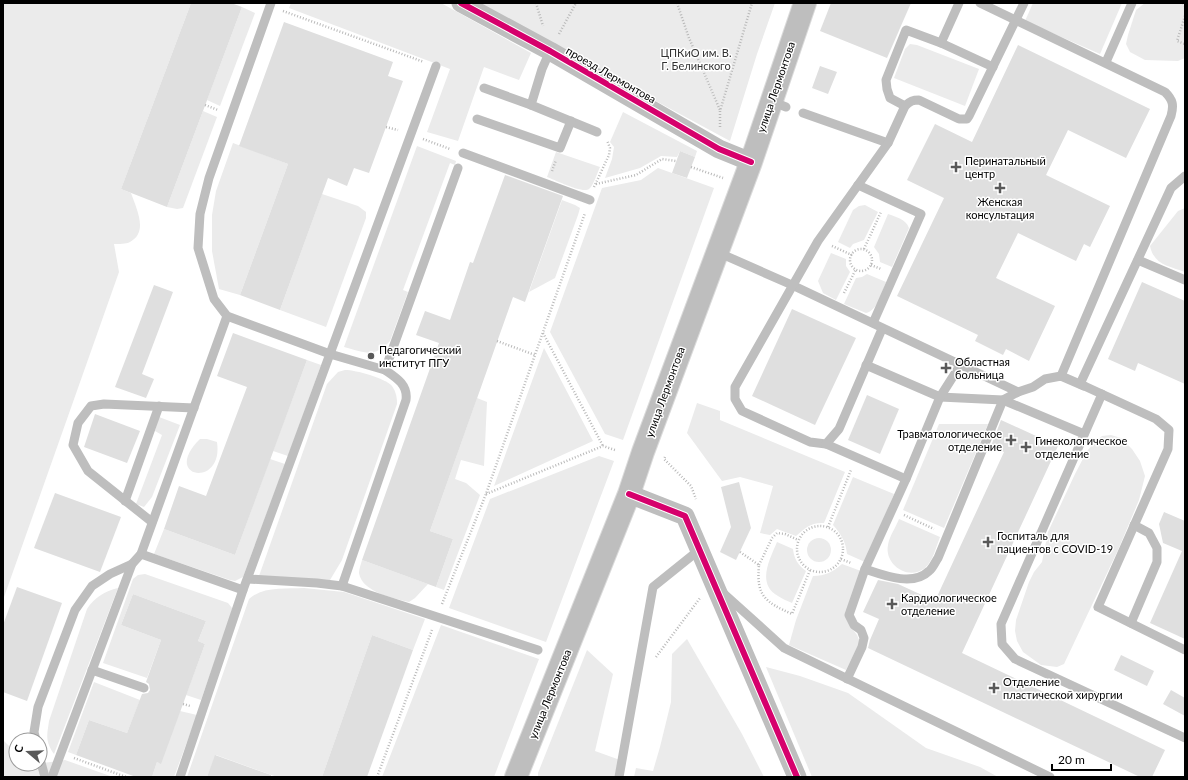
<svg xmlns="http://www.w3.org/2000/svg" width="1188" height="780" font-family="Lato,sans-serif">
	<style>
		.green { fill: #ebebeb }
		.building { fill: #dfdfdf }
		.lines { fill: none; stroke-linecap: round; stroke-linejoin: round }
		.primary-casing { stroke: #dbdbdb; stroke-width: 24 }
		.path { stroke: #b9b9b9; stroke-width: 2.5; stroke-dasharray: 1 2; stroke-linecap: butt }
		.service { stroke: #bebebe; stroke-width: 9 }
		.minor { stroke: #bebebe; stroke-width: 19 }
		.primary { stroke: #bebebe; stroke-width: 22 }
		.cycleway-casing { stroke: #fff; stroke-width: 8 }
		.cycleway { stroke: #d6006c; stroke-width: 6 }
		.poi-dot { fill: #595959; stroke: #fff; stroke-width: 1.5 }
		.labels { text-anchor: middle; stroke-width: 3; stroke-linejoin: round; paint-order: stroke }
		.park-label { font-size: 11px; fill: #323232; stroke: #fff }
		.street-label { font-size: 11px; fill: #000; stroke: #fff }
		.poi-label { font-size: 11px; fill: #000; stroke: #fff; text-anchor: start }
	</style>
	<rect width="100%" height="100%" fill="#fff"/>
	<g class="green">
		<path d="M3,3H191L121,189L131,193C136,208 149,232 130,242C126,244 119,244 114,244L119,272L3,600Z"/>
		<path d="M291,3H441L531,53L519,80L484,67L458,141L427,132L450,69L289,8Z"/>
		<path d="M474,3H775L757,54L730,141Z"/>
		<path d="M1033,3H1122L1100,54L1025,21Z"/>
		<path d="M1145,3H1185V58L1178,61L1145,60L1130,52L1126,44L1128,35L1136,10Z"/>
		<path d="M242,7L255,13L220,106L207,100Z"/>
		<path d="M910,44L917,45L979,69L965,106L894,78L905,49Z"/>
		<path d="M203,111L217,117L183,208L177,209L167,207Z"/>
		<path d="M623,112L697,151L695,157L680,151L677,157L661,156L640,168L605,178L612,159L614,147L610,142Z"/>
		<path d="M233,143L288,164L240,295L219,289L212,251V215L216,191Z"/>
		<path d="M417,146L456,161L455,165L450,163L403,290L408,292L390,341C374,359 364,352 344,347Z"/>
		<path d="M556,152L600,167C597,173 594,185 589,189C583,194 555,180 547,177Z"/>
		<path d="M658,168L714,188L623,440L605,434L550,332L602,188L641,180Z"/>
		<path d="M322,194L358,206L366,212V218L326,327L280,310Z"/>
		<path d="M562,200L575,205L580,208L578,215L555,278L529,292Z"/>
		<path d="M865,205L878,212L864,240L853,244L850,248L838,242L853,210L859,206Z"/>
		<path d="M1185,208V272C1169,266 1154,265 1150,246L1178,211Z"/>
		<path d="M888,214C896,217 906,219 909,228L892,267L880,262L879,254L874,247Z"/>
		<path d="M831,253L846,259V266L850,272L836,300L823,293L818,281Z"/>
		<path d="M867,274L886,282C882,292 877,311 866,313L844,304L856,278L862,277Z"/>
		<path d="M544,348L593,441L494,486Z"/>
		<path d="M307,360L321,365L288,456L273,451Z"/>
		<path d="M345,370C356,370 385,378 392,386C396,392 397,397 397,404L342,560L330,580L259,576L327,384L338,372Z"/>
		<path d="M477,398L487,402L484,466L461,460L455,479L466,483L480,495L444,590L436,587L453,539L430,531Z"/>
		<path d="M697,403L720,411V420L845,472L824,523C811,522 805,528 796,536L777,529L770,535L760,533L773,486L740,477L722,481L687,433Z"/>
		<path d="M159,417L180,425L152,497L144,507L136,504L162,435L155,431Z"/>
		<path d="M939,424H988L944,528L903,510Z"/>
		<path d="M1111,435L1121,438L1132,449L1140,461L1145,476L1139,500L1118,550L1064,664L1057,667L1041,665L1023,652L1017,641L1015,631L1016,620L1029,582L1034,572L1042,562L1048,532L1075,474L1087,451L1094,443L1102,436Z"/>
		<path d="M200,439H207L217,442C224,489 160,478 200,439Z"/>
		<path d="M599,456L614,461L546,642L449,608L490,499Z"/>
		<path d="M270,459L285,464L243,577L235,581L230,580L154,554L164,529L235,555Z"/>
		<path d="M853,477L894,494L865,562L847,554C846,542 841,534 833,525Z"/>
		<path d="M899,519L940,537C936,547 933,561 925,568C909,581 884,565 888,545C889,537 896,527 899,519Z"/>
		<circle cx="819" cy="550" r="12"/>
		<path d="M777,542L793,549C794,559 798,565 806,571L792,603C788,601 782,599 778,596C756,584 770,559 777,542Z"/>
		<path d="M362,560L428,584L415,598L409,602C393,598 362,592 359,573C359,569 361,564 362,560Z"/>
		<path d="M842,564L861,571L851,627L857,635L860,642L846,670L789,645L796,620L813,576C825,576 833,572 842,564Z"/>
		<path d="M145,574L228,603L232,608L231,615L201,700L186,695L205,644L198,641L206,621L133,594L121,625L161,640L147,678L103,663L133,579L138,575Z"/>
		<path d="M118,588L54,754C45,741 47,735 49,721L87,609C94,598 105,591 118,588Z"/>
		<path d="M304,588L344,592L425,619L413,650L372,635L322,777H277L216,755L207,777H187L249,599C263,586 286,589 304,588Z"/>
		<path d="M441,625L539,659L494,777H382Z"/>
		<path d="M687,639L742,734L764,777H634L636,768L653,771L660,747L671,702L672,654Z"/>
		<path d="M587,650L613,674L595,751L620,760L617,777H538V773Z"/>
		<path d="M766,667L800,676L848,693L926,748L980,767L998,777H812Z"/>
		<path d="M94,682L140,700L127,733L89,720L76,755L68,752Z"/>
		<path d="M180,711L197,715L174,777H152L157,762L160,763Z"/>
		<path d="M3,740L16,753V764H27L29,765L65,760L113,777H3Z"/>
	</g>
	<g class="building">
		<path d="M191,3H231L242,7L167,207L121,189Z"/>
		<path d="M831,3H911L887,58L820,31Z"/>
		<path d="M284,22L393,62L388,76L403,81L369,173L354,168L347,186L328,178L280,310L240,295L288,164L239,146Z"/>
		<path d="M1018,45L1150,109L1126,158L1068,130L1046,175L1110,206L1090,247L1084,244L1076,261L1018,233L996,278L1055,306L1029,361L1006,349L1003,355L975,341L978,335L897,296L944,198L907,180L935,124L972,142Z"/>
		<path d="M820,66L837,72L828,94L812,88Z"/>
		<path d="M680,151L695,157L687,178L672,173Z"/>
		<path d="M505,175L563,196L525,302L513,297L430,531L453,539L436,587L362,560L439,343L416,335L425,311L450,320L470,262L473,263Z"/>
		<path d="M1142,282L1185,301V384L1138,363L1135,371L1108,359Z"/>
		<path d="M154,285L173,292L142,374L154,379L146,398L115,387Z"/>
		<path d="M792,309L856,338L815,425L752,396Z"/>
		<path d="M233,333L307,360L235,555L164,529L179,486L206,496L247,387L217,376Z"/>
		<path d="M867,395L899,409L880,454L848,440Z"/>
		<path d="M95,414L140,431L127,463L84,447Z"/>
		<path d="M1001,420L1058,446L962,653L1165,750L1152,777H1140L868,648L870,640L879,619L863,612L878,580L898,584L935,601L1004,452L991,446Z"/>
		<path d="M739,482L751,528L736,560L720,552L731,527L721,487Z"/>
		<path d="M55,493L121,517L100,572L34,548Z"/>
		<path d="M1164,512L1185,521V639L1150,623L1182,551L1163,543L1159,524Z"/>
		<path d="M17,587L62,603L27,701L3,692V625Z"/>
		<path d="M133,594L206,621L198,641L205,644L161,764L157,762L152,777H136L76,755L89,720L127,733L142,694L148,693L150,690L149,684L146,682L161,640L121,625Z"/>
		<path d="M372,635L413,650L367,777H322Z"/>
		<path d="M1121,655L1154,671L1147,686L1114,670Z"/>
		<path d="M1171,690L1185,698V716L1163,704Z"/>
		<path d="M215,755L271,775V777H207Z"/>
	</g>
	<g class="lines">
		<defs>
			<path id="primary" d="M516,777L629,494L643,452L751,162L805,3"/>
		</defs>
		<use href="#primary" class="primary-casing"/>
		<g class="path">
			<path d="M536,3L543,26"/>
			<path d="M677,3L689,38L720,110"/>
			<path d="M1183,3L1185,6"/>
			<path d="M283,11L424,62"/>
			<path d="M1185,16L1177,41L1185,44"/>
			<path d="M559,34L576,3"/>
			<path d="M205,105L218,110"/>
			<path d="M386,127L398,130"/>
			<path d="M720,127V111L752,3"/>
			<path d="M423,139L450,149"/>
			<path d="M691,167L723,178"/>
			<path d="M552,171L556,160"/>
			<path d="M596,184L636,175L662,159L676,161"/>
			<path d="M594,187L609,155L610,148L607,140"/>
			<path d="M832,246L852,255"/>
			<path d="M864,249L881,212"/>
			<circle cx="861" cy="260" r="11"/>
			<path d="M871,265L881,269"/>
			<path d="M844,293L856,269"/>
			<path d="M543,333L603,446"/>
			<path d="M497,341L535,355"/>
			<path d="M665,457L664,459L691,486L696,499"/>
			<path d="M486,494L603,446L615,450"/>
			<path d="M904,515L934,529"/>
			<circle cx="820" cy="549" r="23"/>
			<path d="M828,527L851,470"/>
			<path d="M740,552L759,565C756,596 765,602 792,614L810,570"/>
			<path d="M841,559L851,563"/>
			<path d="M759,565L772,538L777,533L785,534L798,540"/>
			<path d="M442,604L486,494L585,213"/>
			<path d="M656,657L700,598"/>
			<path d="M183,704L190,706"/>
			<path d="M74,758L126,777"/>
			<path d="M377,777L432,630"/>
		</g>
		<g class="service">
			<path d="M271,3L209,178L200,214L198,248L214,299L227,316L330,354L385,370L458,168"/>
			<path d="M959,3L941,43L993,67"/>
			<path d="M980,3L1165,92C1173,100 1174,105 1171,116L1061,376"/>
			<path d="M550,51L542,69L531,105L597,132"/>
			<path d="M1106,62L1132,3"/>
			<path d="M484,88L531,105"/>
			<path d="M771,101L786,107"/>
			<path d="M905,106L890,98L887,89L886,80L906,30L941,43"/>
			<path d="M803,113L888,143"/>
			<path d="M477,119L560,148L571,121"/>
			<path d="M463,153L590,200"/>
			<path d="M1185,176L1171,188L1080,384L1156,419L1169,430L1168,449L1098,607L1185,650"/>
			<path d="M858,185L921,214L873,323"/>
			<path d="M717,252L792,285L1018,392"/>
			<path d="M1138,260L1185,280"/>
			<path d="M882,329L839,429L826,444L810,442L742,411L735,399V387L818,241L888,143L905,106C910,101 913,100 919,100L959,119H967L969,116L1024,3"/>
			<path d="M866,365L940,397L1003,400L1084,434"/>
			<path d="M1102,394L1001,624L1002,644L1015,659L1185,738"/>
			<path d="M826,444L906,479"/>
			<path d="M125,501L159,406"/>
			<path d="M152,522L88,471L73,445L78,423L91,406L104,404L194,408"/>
			<path d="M141,554L243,590"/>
			<path d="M865,569C883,575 913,587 929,571C933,568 935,562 938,558L1003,400L1018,392L1033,387L1045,379L1061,376L1084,386"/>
			<path d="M248,579L317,583L342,586L538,650"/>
			<path d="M342,586L406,400C408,385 397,378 385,370"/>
			<path d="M722,592L784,648L1050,777"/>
			<path d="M1131,623L1157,562V548L1149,533L1134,525"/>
			<path d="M92,670L144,688"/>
			<path d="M847,679L862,647L864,638L861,630L854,625L849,615L865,569L906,479L940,397L961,364"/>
			<path d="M36,740L34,732L38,707L75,610L92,586L110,574L132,564"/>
			<path d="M40,759L45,777"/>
			<path d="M52,777L132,564L141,554L227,316"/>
			<path d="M180,777L243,590L436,66"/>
			<path d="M619,777L653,587L699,550"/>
		</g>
		<g class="minor">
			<path d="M461,3L550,51L719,149L751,162"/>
			<path d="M629,494L685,516L797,777"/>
		</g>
		<use href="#primary" class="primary"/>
		<defs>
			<g id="cycleway">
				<path d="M461,3L550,51L719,149L751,162"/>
				<path d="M629,494L685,516L797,777"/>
			</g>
		</defs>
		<use href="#cycleway" class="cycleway-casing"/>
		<use href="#cycleway" class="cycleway"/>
	</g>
	<g class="poi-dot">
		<path d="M954 161h4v4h4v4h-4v4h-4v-4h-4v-4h4z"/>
		<path d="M998 182h4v4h4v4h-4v4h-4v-4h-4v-4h4z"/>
		<circle cx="371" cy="356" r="4"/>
		<path d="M944 362h4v4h4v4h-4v4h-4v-4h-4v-4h4z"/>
		<path d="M1009 434h4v4h4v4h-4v4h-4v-4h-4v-4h4z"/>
		<path d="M1024 441h4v4h4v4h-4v4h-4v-4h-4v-4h4z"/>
		<path d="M986 536h4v4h4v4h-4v4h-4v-4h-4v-4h4z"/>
		<path d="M890 598h4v4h4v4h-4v4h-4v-4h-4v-4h4z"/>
		<path d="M992 682h4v4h4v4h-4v4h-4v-4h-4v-4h4z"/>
	</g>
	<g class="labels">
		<g class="park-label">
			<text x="696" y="57">ЦПКиО им. В.<tspan x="696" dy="13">Г. Белинского</tspan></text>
		</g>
		<g class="street-label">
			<text transform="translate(611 75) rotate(30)" y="4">проезд Лермонтова</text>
			<text transform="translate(776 87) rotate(-71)" y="4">улица Лермонтова</text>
			<text transform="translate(665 392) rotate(-70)" y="4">улица Лермонтова</text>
			<text transform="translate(550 694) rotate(-68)" y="4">улица Лермонтова</text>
		</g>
		<g class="poi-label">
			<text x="965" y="165">Перинатальный<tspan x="965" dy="13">центр</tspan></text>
			<text x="1000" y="206" text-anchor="middle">Женская<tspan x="1000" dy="13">консультация</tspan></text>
			<text x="379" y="354">Педагогический<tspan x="379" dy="13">институт ПГУ</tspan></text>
			<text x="955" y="366">Областная<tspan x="955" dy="13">больница</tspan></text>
			<text x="1002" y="438" text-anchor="end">Травматологическое<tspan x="1002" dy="13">отделение</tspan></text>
			<text x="1035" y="445">Гинекологическое<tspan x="1035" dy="13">отделение</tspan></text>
			<text x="997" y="540">Госпиталь для<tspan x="997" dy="13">пациентов с COVID-19</tspan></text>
			<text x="901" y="602">Кардиологическое<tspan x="901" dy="13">отделение</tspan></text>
			<text x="1003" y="686">Отделение<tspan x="1003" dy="13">пластической хирургии</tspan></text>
		</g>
	</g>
	<rect width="1188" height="780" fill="none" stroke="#000000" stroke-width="8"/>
	<g transform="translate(28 752) rotate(289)"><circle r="19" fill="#ffffff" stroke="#999999"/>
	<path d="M0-3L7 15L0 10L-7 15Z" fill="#595959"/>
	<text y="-6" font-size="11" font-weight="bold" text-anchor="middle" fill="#000000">С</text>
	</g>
	<path d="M1052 764v6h59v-6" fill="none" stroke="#000000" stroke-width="2"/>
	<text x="1058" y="764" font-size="12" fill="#000000" stroke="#ffffff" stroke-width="3" paint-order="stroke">20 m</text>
</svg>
